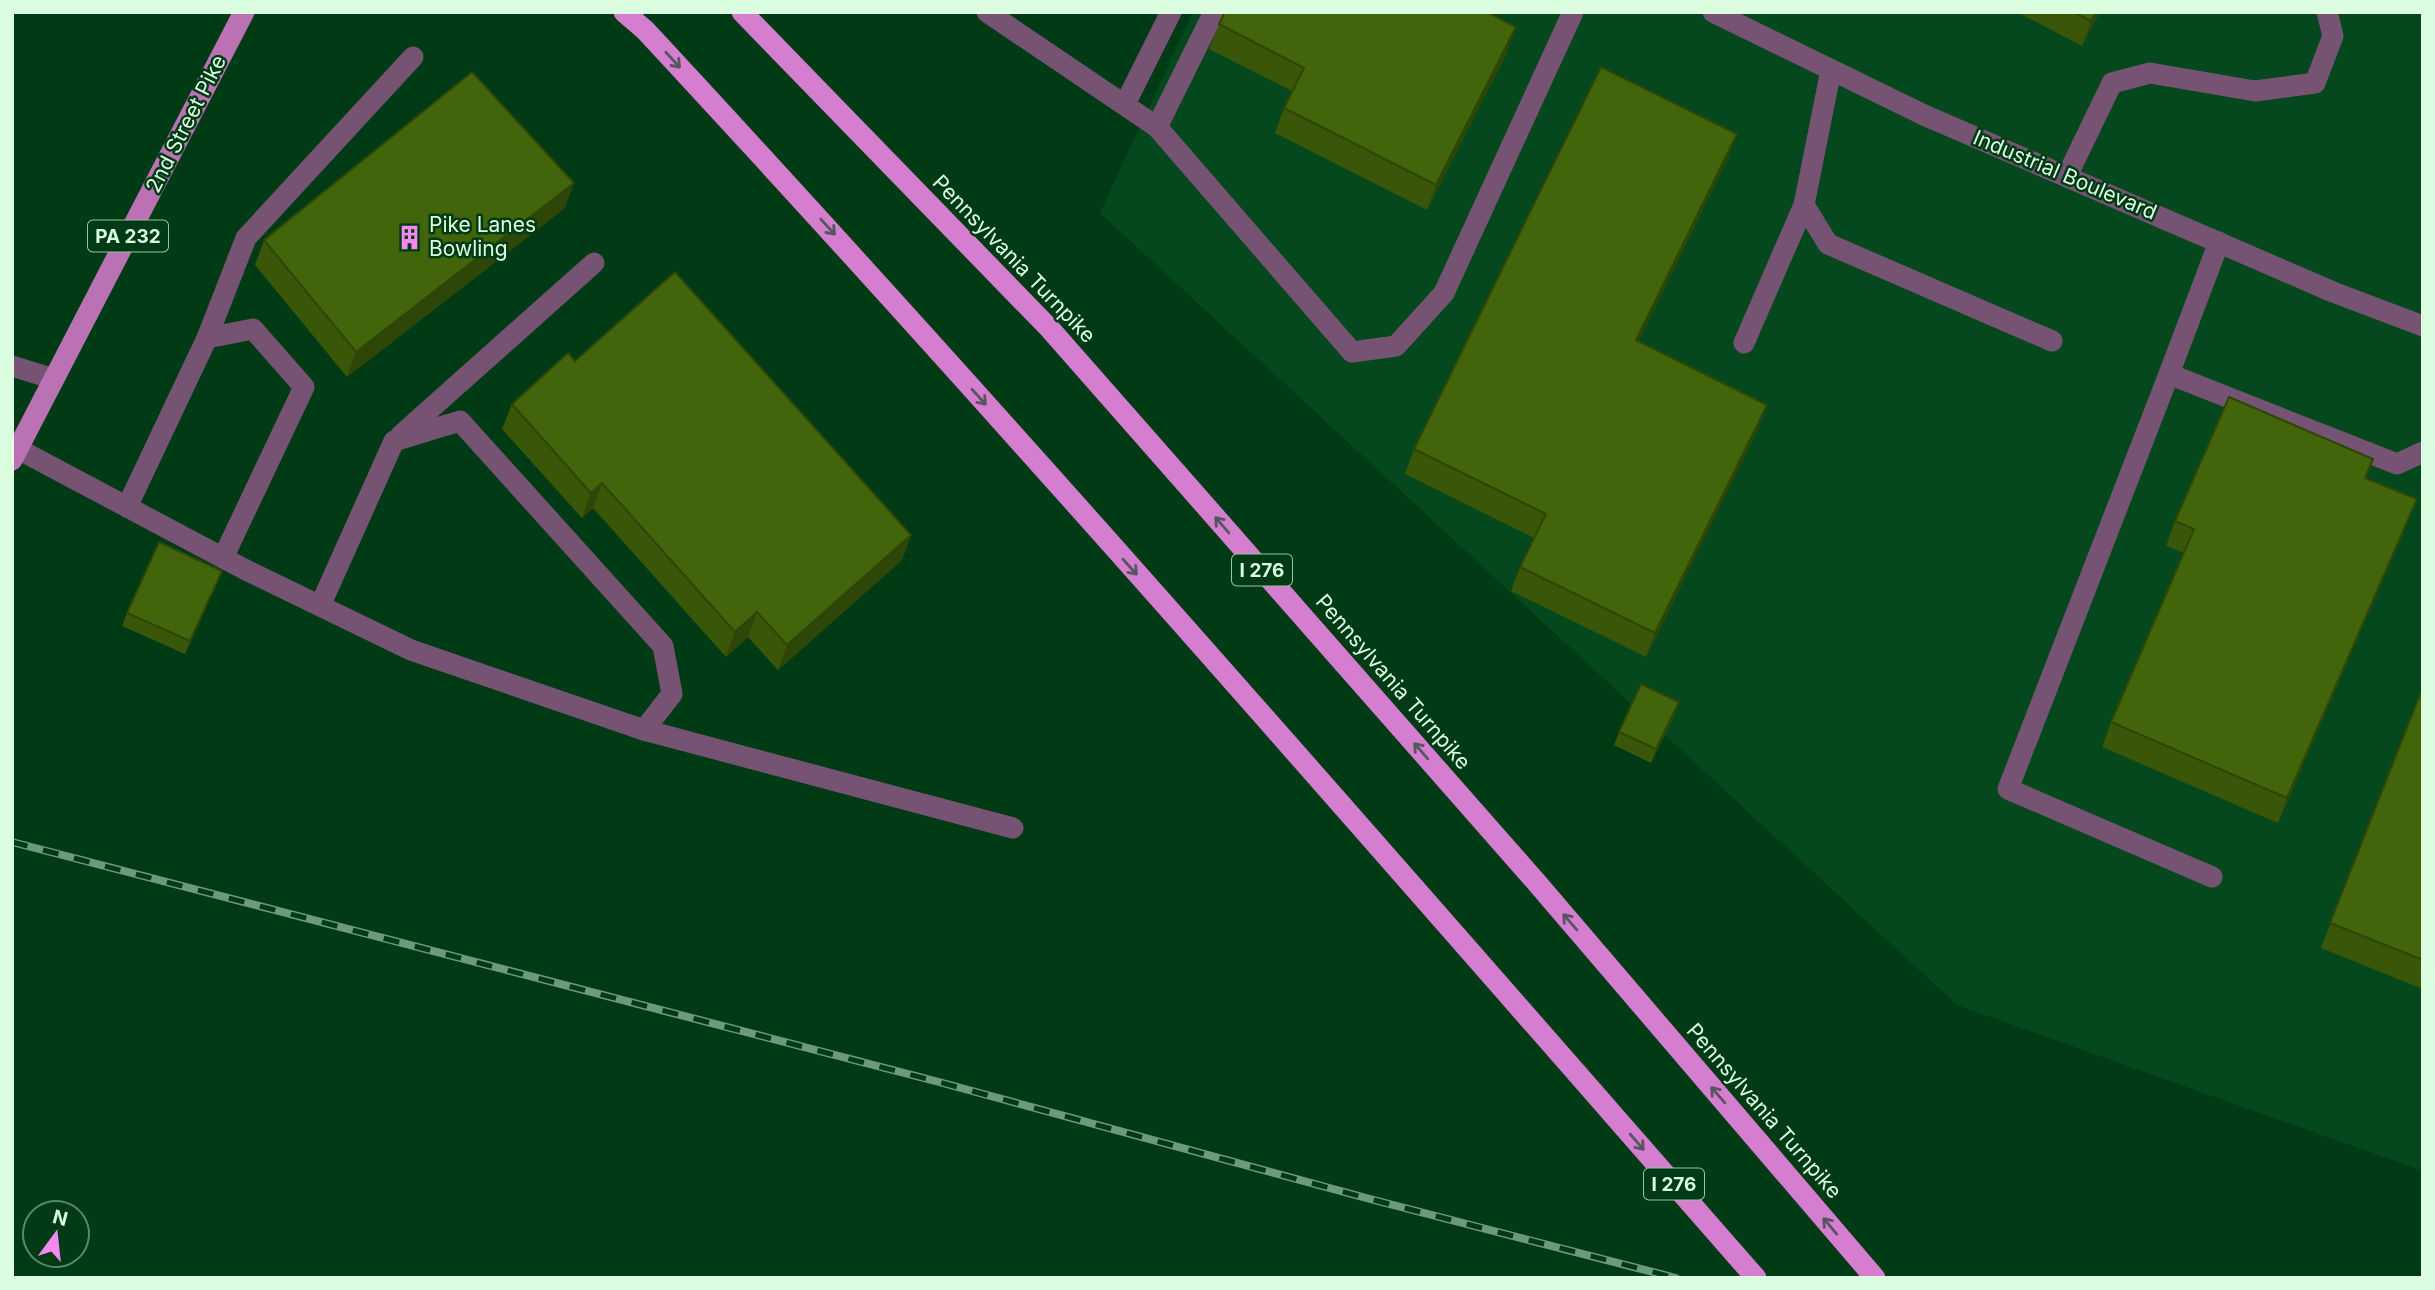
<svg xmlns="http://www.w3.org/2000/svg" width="2435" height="1290" font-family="Inter,sans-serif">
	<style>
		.built { fill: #05481e }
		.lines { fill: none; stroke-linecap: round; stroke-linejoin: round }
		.lane { stroke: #765373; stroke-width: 21 }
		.street { stroke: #765373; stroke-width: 21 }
		.primary { stroke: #ba72b5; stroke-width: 21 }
		.highway { stroke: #d57ecf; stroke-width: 21 }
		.rail-casing { stroke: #6d9b7a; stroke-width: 8 }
		.rail { stroke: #013b16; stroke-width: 5; stroke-dasharray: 16; stroke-linecap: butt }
		.wall { fill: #395609 }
		.shaded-wall { fill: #2e4607 }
		.building { fill: #42640a; stroke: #2e4607; stroke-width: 2 }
		.oneway { stroke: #565660 }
		.labels { text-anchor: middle; stroke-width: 5; stroke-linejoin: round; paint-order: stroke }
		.shield { fill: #013b16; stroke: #9ac3a3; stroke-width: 2 }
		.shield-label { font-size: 19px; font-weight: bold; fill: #dbfde0 }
		.street-label { font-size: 21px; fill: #dbfde0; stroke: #013b16 }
		.poi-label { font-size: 21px; fill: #dbfde0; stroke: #013b16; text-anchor: start }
	</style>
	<rect width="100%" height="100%" fill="#013b16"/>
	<path class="built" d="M1193,12H2423V1171L1957,1005L1100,213Z"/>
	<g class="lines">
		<g class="lane">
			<path d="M987,12L1157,127L1352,352L1396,346L1444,293L1573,12"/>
			<path d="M1831,70L1804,205L1828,244L2052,341"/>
			<path d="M1125,104L1171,12"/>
			<path d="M1157,127L1214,12"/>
			<path d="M2067,176L2112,83L2150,73L2255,91L2315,83L2333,36L2327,12"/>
			<path d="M2219,242L2169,374L2397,464L2423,452"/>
			<path d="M207,338L246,238L413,57"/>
			<path d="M1744,343L1804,205"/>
			<path d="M12,366L54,379"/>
			<path d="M2169,374L2008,789L2212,877"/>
			<path d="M401,435L594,263"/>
			<path d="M18,449L244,569L411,650L644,730L672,694L663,646L460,421L394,441L320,606"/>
			<path d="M127,507L207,338L253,329L304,387L223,558"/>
			<path d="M644,730L1013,828"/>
		</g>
		<path class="street" d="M1713,12L1924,115L2333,292L2423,326"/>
		<path class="primary" d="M12,460L244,12"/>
		<g class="highway">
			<path d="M624,12L645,30C1024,438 1389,859 1756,1278"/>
			<path d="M742,12L1050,329L1537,883L1875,1278"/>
		</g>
		<defs>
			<path id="rail" d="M12,842L939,1082L1370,1199L1676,1278"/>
		</defs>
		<use href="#rail" class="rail-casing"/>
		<use href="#rail" class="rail"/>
	</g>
	<g class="wall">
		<path d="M2017,12H2100L2082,46Z"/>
		<path d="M1219,24L1507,52L1427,210L1275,133L1284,108L1292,91L1209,49Z"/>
		<path d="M1728,158L1638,342L1758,429L1646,657L1511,591L1520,567L1534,538L1405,474L1414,449Z"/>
		<path d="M565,208L347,377L255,265L264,240Z"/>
		<path d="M575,361L911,535L902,560L778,670L748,637L726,657L593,508L582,518L502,429L512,404Z"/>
		<path d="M2373,459L2366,478L2407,524L2278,823L2102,747L2111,722L2184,553L2166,546L2175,521Z"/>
		<path d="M222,571L217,584L185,654L122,626L127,613Z"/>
		<path d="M2423,687V989L2321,948Z"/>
		<path d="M1674,716L1651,763L1614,745L1619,732Z"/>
	</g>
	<g class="shaded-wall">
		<path d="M2096,12H2100L2082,46L2091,21Z"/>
		<path d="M1516,27L1507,52L1427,210L1436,185Z"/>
		<path d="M1737,134L1728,158L1627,365L1636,340Z"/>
		<path d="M574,183L565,208L347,377L356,352Z"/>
		<path d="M1767,405L1758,429L1646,657L1655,633Z"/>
		<path d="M602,483L593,508L582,518L591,493Z"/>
		<path d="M2417,499L2407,524L2278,823L2287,798Z"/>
		<path d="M911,535L902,560L778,670L787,645Z"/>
		<path d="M222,571L217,584L185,654L190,641Z"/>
		<path d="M757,612L748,637L726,657L735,632Z"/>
		<path d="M1679,702L1674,716L1651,763L1656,749Z"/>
	</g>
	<g class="building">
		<path d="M1225,12H1487L1516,27L1436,185L1284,108L1304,68L1219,24Z"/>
		<path d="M2073,12H2096L2091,21Z"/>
		<path d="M1601,67L1737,134L1636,340L1767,405L1655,633L1520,567L1546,514L1414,449Z"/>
		<path d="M472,72L574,183L356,352L264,240Z"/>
		<path d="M675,272L911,535L787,645L757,612L735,632L602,483L591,493L512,404L568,353L575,361Z"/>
		<path d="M2229,397L2373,459L2365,478L2417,499L2287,798L2111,722L2194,529L2175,521Z"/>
		<path d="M159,542L222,571L190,641L127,613Z"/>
		<path d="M1641,684L1679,702L1656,749L1619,732Z"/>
		<path d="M2423,687V960L2330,923Z"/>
	</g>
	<defs><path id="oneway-shaft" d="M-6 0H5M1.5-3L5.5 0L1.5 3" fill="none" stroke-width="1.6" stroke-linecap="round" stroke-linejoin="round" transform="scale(1.75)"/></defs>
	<g class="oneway">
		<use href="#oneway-shaft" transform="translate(673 60) rotate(47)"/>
		<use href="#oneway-shaft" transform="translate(828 227) rotate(47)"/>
		<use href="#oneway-shaft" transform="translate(979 397) rotate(48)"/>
		<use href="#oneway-shaft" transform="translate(1222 525) rotate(-131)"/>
		<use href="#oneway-shaft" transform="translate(1130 567) rotate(48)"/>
		<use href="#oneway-shaft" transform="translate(1421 751) rotate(-131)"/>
		<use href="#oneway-shaft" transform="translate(1570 922) rotate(-131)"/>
		<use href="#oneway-shaft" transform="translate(1718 1095) rotate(-131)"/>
		<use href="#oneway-shaft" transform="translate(1637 1142) rotate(49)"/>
		<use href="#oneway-shaft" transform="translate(1830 1226) rotate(-130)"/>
	</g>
	<defs>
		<symbol id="building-bare" viewBox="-9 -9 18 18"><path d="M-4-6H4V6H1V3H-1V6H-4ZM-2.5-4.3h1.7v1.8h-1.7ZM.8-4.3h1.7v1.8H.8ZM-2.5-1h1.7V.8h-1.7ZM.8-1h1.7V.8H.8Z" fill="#f589ee" stroke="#013b16" stroke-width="2.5" paint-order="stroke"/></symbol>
	</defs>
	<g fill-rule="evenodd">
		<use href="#building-bare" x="392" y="220" width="35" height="35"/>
	</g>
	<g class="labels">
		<g class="shield">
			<rect x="88" y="220.5" width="80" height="31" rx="5"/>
			<rect x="1232" y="554.5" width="60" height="31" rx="5"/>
			<rect x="1644" y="1168.5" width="60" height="31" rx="5"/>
		</g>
		<g class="shield-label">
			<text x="128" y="243">PA 232</text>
			<text x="1262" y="577">I 276</text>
			<text x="1674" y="1191">I 276</text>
		</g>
		<g class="street-label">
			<text transform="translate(186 124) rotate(-63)" y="7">2nd Street Pike</text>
			<text transform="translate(2065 175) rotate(23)" y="7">Industrial Boulevard</text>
			<text transform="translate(1014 259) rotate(46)" y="7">Pennsylvania Turnpike</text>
			<text transform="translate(1393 682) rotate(49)" y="7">Pennsylvania Turnpike</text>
			<text transform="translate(1764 1111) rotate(49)" y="7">Pennsylvania Turnpike</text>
		</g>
		<g class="poi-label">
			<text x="429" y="232">Pike Lanes<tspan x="429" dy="24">Bowling</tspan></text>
		</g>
	</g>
	<rect width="2435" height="1290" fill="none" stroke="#dbfde0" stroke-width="28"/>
	<g transform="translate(56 1234) rotate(15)"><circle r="33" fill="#013b16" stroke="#588967" stroke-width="2"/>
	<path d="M0-5L12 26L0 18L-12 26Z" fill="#f589ee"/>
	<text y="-10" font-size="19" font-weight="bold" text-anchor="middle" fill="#dbfde0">N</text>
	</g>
</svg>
